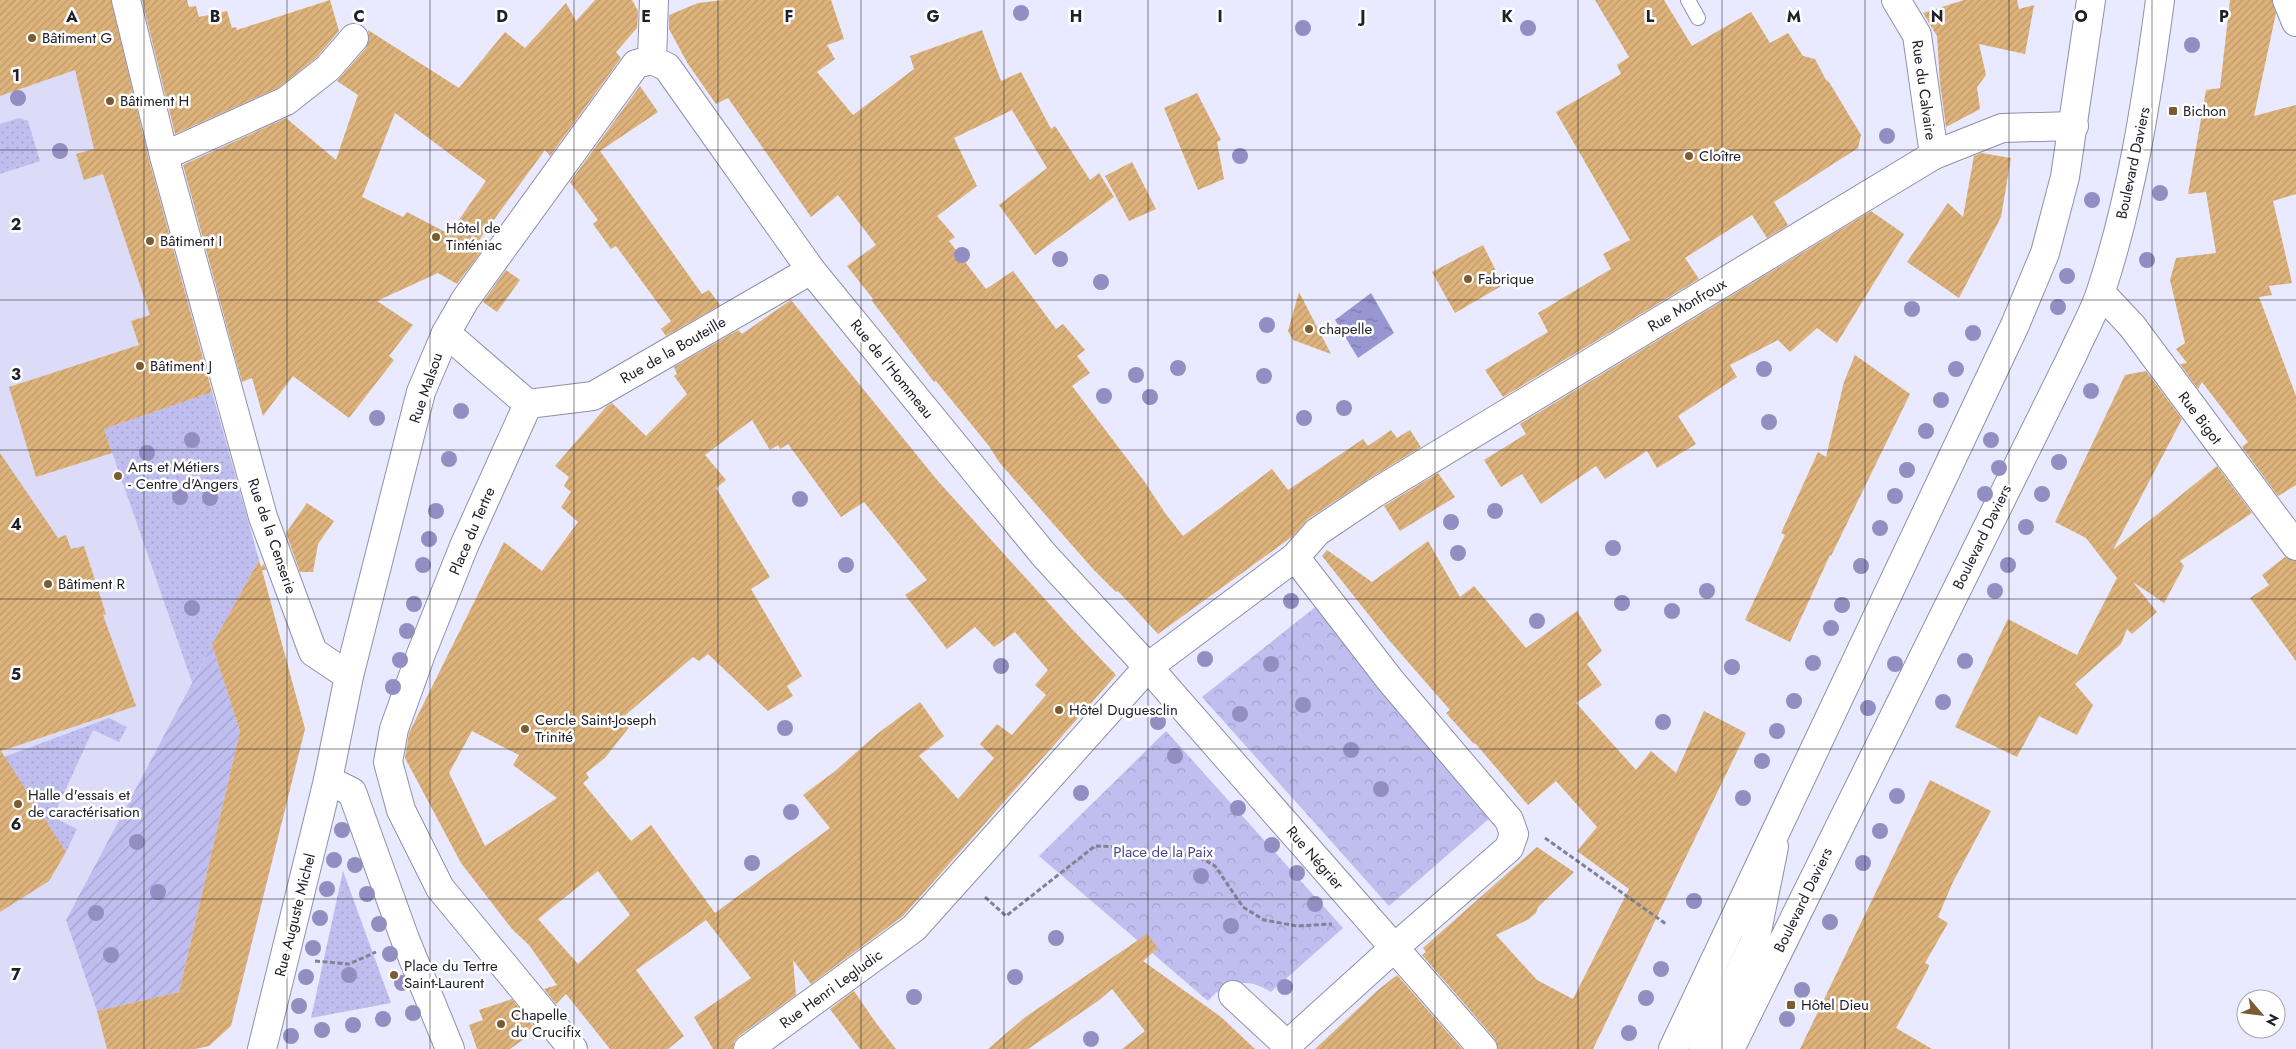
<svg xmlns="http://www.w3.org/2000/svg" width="2296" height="1049" font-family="Jost,sans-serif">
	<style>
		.built { fill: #dcdcf8 }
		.grass { fill: url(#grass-dots) }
		.park { fill: url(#park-crowns) }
		.garden { fill: url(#garden-furrows) }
		.water { fill: url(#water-ripples) }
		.building { fill: url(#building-hatch); fill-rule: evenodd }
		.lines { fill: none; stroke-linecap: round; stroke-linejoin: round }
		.lane-casing { stroke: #9090a9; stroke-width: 16 }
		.street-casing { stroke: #9090a9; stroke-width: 30 }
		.secondary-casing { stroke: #9090a9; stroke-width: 30 }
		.path { stroke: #828292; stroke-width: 3; stroke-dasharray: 5 2.5; stroke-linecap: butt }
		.lane { stroke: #fff; stroke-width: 14 }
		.street { stroke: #fff; stroke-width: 28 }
		.secondary { stroke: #fff; stroke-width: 28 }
		.tree { fill: #938ec1 }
		.grid { fill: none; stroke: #20202a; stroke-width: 1; stroke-opacity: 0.55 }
		.poi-dot { fill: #7b5b30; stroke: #fff; stroke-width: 2 }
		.labels { text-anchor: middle; stroke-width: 5; stroke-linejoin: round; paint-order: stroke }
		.poi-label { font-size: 15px; fill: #20202a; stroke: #fff; text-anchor: start }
		.street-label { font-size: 15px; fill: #20202a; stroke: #fff }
		.park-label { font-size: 15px; fill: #4c448e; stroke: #fff }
		.grid-label { font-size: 16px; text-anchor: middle; font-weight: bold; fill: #20202a; stroke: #fff; stroke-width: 5; stroke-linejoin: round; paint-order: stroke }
	</style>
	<defs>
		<pattern id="grass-dots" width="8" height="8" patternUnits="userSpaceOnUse" patternTransform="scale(1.25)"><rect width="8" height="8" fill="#bfbeef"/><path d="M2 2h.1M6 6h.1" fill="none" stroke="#a4a3cd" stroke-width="1.8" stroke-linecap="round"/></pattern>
		<pattern id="park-crowns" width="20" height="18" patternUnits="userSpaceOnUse" patternTransform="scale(1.25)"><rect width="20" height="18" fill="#bfbeef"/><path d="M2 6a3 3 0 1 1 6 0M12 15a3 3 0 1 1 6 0" fill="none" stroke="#a4a3cd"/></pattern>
		<pattern id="garden-furrows" width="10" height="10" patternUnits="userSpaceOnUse" patternTransform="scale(1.25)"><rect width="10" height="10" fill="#bfbeef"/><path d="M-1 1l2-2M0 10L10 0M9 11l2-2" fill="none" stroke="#a4a3cd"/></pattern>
		<pattern id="water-ripples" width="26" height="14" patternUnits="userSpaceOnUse" patternTransform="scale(1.25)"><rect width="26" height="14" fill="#9896d2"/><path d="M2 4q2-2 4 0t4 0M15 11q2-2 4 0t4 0" fill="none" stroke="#7c7aab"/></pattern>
		<pattern id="building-hatch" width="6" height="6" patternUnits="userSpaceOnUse" patternTransform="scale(1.25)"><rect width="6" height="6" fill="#ddb27b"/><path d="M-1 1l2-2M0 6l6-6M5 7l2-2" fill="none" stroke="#bd996a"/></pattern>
	</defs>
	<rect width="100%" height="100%" fill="#e9e9ff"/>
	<path class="built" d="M0,0H113L210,385L259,560L192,682L66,920L97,1011L107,1049H0Z"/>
	<g class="grass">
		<path d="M19,118L28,121L40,161L0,174V124Z"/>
		<path d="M212,392L259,560L192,682L104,429Z"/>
		<path d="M109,718L127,727L119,742L93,730L53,817L77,829L66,852L4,757Z"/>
		<path d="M343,871L391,1003L311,1018Z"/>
	</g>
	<g class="park">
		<path d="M1323,601L1491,817L1389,906L1202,697Z"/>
		<path d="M1166,731L1343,928L1271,992C1248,977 1226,980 1208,1001L1039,856Z"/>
	</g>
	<path class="garden" d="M212,645L240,731L179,992L97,1011L66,920Z"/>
	<path class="water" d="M1371,293L1394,333L1358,358L1335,320Z"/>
	<g class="building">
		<path d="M0,0H111L149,160L212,392L104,429L112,453L36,477L9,387L139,345L131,321L150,315L103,174L84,180L76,154L94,149L75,70L0,96Z"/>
		<path d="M142,0H187L189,7L196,6L199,17L227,11L232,28L236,27L237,30L330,0L339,31L317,57L278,88L175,134Z"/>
		<path d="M595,0H632L638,11L637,28L616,52L621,58L550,156L545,150L474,247L481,252L457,284L438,273L377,301L413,325L389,356L394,360L349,418L293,376L263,416L252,378L242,382L183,165L286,118L336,160L358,95L337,81L366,48L369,40L368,30L459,88L505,32L525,48L566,3L576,21ZM395,113L486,181L449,234L407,212L403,217L362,197Z"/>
		<path d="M724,0H831L844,39L827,45L835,59L817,72L853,115L914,69L910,56L982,30L1001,81L1021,72L1051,129L1055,126L1090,180L1099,173L1114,197L1035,255L999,205L1047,168L1012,110L954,138L977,186L937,216L955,237L949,241L986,289L1013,271L1056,329L1063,324L1085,350L1077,356L1090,373L1072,386L1144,481L1165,513L1183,536L1272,469L1288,490L1363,439L1368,446L1391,430L1397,438L1410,430L1421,447L1367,480L1308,519L1293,536L1158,634L1118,591L1116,592L1093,569L999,462L989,446L936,381L934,382L872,301L873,299L847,266L876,245L838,195L811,217L728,98L716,104L688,64L669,29V15L698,3Z"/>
		<path d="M1595,0H1664L1692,46L1751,12L1770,43L1788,33L1803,56L1815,59L1826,80L1829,82L1861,135L1858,148L1774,202L1788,225L1767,238L1752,215L1685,258L1699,279L1503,397L1485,370L1548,332L1538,313L1611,269L1603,254L1630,240L1556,112L1621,74L1617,65L1629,57Z"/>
		<path d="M1964,0H2017L2019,9L2034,5L2025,54L1979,44L1986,75L1977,87L1980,109L1946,127L1940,83L1937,36L1923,13Z"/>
		<path d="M2230,0H2272L2276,13L2254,116L2296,105V194L2273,201L2292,283L2269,286L2272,295L2259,297L2296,396V485L2278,496L2242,447L2248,442L2202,382L2198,389L2180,364L2187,363L2176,349L2185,343L2170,280L2176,258L2216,253L2206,192L2188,194L2206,90L2220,88Z"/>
		<path d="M640,86L658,112L600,151L702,294L709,290L720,305L666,336L661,329L671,321L616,246L611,249L593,224L598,220L570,182Z"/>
		<path d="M1197,93L1221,140L1217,142L1224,179L1198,190L1164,108Z"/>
		<path d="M1981,153L2011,158L2001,217L1959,298L1907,262L1948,203L1963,217L1974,156Z"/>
		<path d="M1132,162L1156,209L1129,221L1105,176Z"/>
		<path d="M1871,211L1904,234L1837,343L1817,328L1790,352L1778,340L1730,365L1737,377L1678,416L1696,444L1657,468L1647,451L1605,479L1596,466L1541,504L1522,474L1501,487L1484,460L1526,434L1520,424Z"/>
		<path d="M1483,245L1503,285L1455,313L1432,272Z"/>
		<path d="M506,270L520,280L497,312L483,302Z"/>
		<path d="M1299,292L1331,354L1293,340L1288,331Z"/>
		<path d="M791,300L937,480L1072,629L1116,675L903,916L811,984L793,960L796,995L739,1036L734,1042L733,1049H713L694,1017L751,978L706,920L636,970L684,1036L668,1049H610L566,994L556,1004L544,989L557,985L529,945L512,929L461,863L405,758L409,733L504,542L542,571L578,522L561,507L571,492L564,486L569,477L555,466L607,406L612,403L646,436L687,394L674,376L677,374L674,367L738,330L742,334ZM752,420L770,450L778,445L780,449L788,444L841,517L864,502L927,580L905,595L947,649L975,627L994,647L1015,632L1048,670L1035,685L1046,695L1012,735L997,724L980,744L994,758L958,799L919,756L944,736L920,702L877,734L834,772L803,795L830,828L715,913L651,825L631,841L583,783L589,778L586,773L605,758L630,726L622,718L693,657L699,661L708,654L768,711L793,696L787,686L802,676L751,589L770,577L716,488L726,480L705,455ZM472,731L519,755L513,765L557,798L485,846L449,773ZM598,871L630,915L578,964L538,919Z"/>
		<path d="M1855,355L1910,394L1831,556L1830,555L1790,642L1745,620L1785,535L1781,533L1818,452L1826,457L1844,382Z"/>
		<path d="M2146,371L2182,419L2113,550L2217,466L2252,513L2180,561L2184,566L2164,603L2133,582L2157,612L2132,634L2127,629L2121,644L2075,684L2093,705L2077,735L2039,716L2017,757L1955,727L2008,619L2077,655L2117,578L2086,538L2055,522L2125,375Z"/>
		<path d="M0,453L58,538L66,535L71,549L84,546L106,614L103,615L136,706L1,751L66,852L49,881L0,912Z"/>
		<path d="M1438,473L1455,497L1400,531L1384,506Z"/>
		<path d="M307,503L334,521L318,544L313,572H300L286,533Z"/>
		<path d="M1428,541L1460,597L1474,586L1526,648L1577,611L1602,651L1587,664L1602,685L1576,703L1636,770L1651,751L1676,773L1704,711L1746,733L1593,1049H1498L1495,1039L1422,955L1426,952L1423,948L1537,847L1574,872L1538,907L1536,913L1529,919L1496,935L1537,980L1573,999L1629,889L1577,851L1597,827L1556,781L1528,805L1475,743L1474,744L1446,713L1450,710L1388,639L1322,556L1327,550L1372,582Z"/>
		<path d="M2285,557L2296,561V661L2250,598L2269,585L2262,575Z"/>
		<path d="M259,560L261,567L264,564L266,570H262L305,729L231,1026L209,1046L195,1049H107L97,1011L179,992L240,731L212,645Z"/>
		<path d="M1930,780L1991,811L1953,882L1938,917L1948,923L1925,963L1929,965L1928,969L1896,1028L1932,1049H1800Z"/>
		<path d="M1147,934L1158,948L1143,961L1221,1017L1255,1049H1122L1145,1031L1112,989L1098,1001L1028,1049H988L1024,1018Z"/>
		<path d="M1397,975L1462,1049H1315L1378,990Z"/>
		<path d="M854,991L876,1023L896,1049H860L830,1009Z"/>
		<path d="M512,999L533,1026L522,1037L524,1039L510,1049H477L469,1025L483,1020L479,1010Z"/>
	</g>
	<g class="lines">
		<defs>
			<path id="lane" d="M1688,0L1698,18"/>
			<g id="street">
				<path d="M126,0L164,156L263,517L313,652L349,676"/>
				<path d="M1896,0L1917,35L1934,155"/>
				<path d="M2287,0L2296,22"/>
				<path d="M652,60L667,67L811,270L1044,555L1148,667L1483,1049"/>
				<path d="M652,60L654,0"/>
				<path d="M164,156L286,101L328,68L354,38"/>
				<path d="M2101,293L2132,326L2296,546"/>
				<path d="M446,333L528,404L464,546L421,654L394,729L388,762L401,810L440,888L573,1049"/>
				<path d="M528,404L593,396L811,270"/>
				<path d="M328,780L352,792L405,939L450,1049"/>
				<path d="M1233,995L1287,1045L1394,948L1509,848L1514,834L1509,820L1390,680L1295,557"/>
				<path d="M262,1049L328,780L349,676L421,392L446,333L465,300L636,64L652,60"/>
				<path d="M748,1049L914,928L1148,667L1295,557L1317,532L1375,493L1934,155L2002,128L2074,126"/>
				<path d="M1703,1049L1755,941L1774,847"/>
			</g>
			<g id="secondary">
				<path d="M1673,1049L2015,325L2045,253L2065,177L2091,0"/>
				<path d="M1730,1049L2073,354C2082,333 2094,313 2101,291C2132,197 2147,98 2160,0"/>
			</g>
		</defs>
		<use href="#lane" class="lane-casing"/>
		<use href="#street" class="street-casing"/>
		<use href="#secondary" class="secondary-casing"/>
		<g class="path">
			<path d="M1545,838L1666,924"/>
			<path d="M985,897L1006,916L1095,846L1118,847L1160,855H1196L1215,866L1243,907L1264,920L1297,926L1332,924"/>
			<path d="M315,961L349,964L376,952"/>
		</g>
		<use href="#lane" class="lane"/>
		<use href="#street" class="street"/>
		<use href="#secondary" class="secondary"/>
	</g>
	<g class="tree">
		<circle cx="1021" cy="13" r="8"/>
		<circle cx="1303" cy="28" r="8"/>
		<circle cx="1528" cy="28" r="8"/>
		<circle cx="2192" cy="45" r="8"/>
		<circle cx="18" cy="98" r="8"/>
		<circle cx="1887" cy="136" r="8"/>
		<circle cx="60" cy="151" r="8"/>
		<circle cx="1240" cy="156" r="8"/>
		<circle cx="2160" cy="193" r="8"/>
		<circle cx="2092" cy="200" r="8"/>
		<circle cx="962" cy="255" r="8"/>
		<circle cx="1060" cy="259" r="8"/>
		<circle cx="2147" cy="260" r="8"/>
		<circle cx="2067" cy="276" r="8"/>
		<circle cx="1101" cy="282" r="8"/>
		<circle cx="2058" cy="307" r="8"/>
		<circle cx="1912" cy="309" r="8"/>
		<circle cx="1267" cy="325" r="8"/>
		<circle cx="1973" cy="333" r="8"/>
		<circle cx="1178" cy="368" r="8"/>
		<circle cx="1764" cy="369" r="8"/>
		<circle cx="1956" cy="369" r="8"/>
		<circle cx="1136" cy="375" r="8"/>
		<circle cx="1264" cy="376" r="8"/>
		<circle cx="2091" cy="391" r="8"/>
		<circle cx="1104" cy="396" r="8"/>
		<circle cx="1150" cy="397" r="8"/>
		<circle cx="1941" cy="400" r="8"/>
		<circle cx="1344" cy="408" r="8"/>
		<circle cx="461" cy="411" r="8"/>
		<circle cx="377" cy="418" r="8"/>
		<circle cx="1304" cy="418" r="8"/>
		<circle cx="1769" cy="422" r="8"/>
		<circle cx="1926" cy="431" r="8"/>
		<circle cx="192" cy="440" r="8"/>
		<circle cx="1991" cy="440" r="8"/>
		<circle cx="147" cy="453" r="8"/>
		<circle cx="449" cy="459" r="8"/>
		<circle cx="2059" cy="462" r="8"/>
		<circle cx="1999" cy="468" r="8"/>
		<circle cx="1907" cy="470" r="8"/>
		<circle cx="1985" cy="494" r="8"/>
		<circle cx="2042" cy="494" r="8"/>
		<circle cx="1895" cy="496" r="8"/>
		<circle cx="180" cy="497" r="8"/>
		<circle cx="210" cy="498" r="8"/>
		<circle cx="800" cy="499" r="8"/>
		<circle cx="436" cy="511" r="8"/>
		<circle cx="1495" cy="511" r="8"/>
		<circle cx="1451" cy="522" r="8"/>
		<circle cx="2026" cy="527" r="8"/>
		<circle cx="1880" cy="528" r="8"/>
		<circle cx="429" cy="539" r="8"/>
		<circle cx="1613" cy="548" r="8"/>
		<circle cx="1458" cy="553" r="8"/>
		<circle cx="423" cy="565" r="8"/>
		<circle cx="846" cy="565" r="8"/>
		<circle cx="2008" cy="565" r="8"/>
		<circle cx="1861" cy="566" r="8"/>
		<circle cx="1707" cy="591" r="8"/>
		<circle cx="1995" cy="591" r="8"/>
		<circle cx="1291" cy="601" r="8"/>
		<circle cx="1622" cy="603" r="8"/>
		<circle cx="414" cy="604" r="8"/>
		<circle cx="1842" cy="605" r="8"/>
		<circle cx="192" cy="608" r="8"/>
		<circle cx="1672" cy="611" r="8"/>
		<circle cx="1537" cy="621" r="8"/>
		<circle cx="1831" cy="628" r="8"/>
		<circle cx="407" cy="631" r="8"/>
		<circle cx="1205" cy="659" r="8"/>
		<circle cx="400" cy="660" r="8"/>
		<circle cx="1965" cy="661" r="8"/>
		<circle cx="1813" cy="663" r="8"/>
		<circle cx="1271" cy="664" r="8"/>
		<circle cx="1895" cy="664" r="8"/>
		<circle cx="1001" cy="666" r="8"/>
		<circle cx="1732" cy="667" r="8"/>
		<circle cx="393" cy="687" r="8"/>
		<circle cx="1794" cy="701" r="8"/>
		<circle cx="1943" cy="702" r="8"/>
		<circle cx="1303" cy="705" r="8"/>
		<circle cx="1868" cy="708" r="8"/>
		<circle cx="1240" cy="714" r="8"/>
		<circle cx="1158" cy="722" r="8"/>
		<circle cx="1663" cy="722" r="8"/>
		<circle cx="785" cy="728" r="8"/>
		<circle cx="1777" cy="731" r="8"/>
		<circle cx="1351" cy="750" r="8"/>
		<circle cx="1175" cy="756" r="8"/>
		<circle cx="1762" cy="761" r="8"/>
		<circle cx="1381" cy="789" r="8"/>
		<circle cx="1081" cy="793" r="8"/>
		<circle cx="1897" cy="796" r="8"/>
		<circle cx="1743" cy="798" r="8"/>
		<circle cx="1238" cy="808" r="8"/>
		<circle cx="791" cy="812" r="8"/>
		<circle cx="342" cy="830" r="8"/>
		<circle cx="1880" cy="831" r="8"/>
		<circle cx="137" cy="842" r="8"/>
		<circle cx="1272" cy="845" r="8"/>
		<circle cx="334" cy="860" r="8"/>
		<circle cx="752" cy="863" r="8"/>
		<circle cx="1863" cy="863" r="8"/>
		<circle cx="355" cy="865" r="8"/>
		<circle cx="1297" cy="873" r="8"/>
		<circle cx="1201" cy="876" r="8"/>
		<circle cx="327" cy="889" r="8"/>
		<circle cx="158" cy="892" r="8"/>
		<circle cx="367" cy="894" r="8"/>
		<circle cx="1694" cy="901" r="8"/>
		<circle cx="1315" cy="904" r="8"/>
		<circle cx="96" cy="913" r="8"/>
		<circle cx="320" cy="918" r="8"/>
		<circle cx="1830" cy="922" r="8"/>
		<circle cx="379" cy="924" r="8"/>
		<circle cx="1231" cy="926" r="8"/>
		<circle cx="1056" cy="938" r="8"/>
		<circle cx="313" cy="948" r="8"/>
		<circle cx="390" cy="954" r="8"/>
		<circle cx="111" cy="955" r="8"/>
		<circle cx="1661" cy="969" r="8"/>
		<circle cx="349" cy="975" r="8"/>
		<circle cx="306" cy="977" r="8"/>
		<circle cx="1015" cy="977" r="8"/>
		<circle cx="402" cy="983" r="8"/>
		<circle cx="1285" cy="987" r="8"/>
		<circle cx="1802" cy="990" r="8"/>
		<circle cx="914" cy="997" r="8"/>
		<circle cx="1646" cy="998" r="8"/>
		<circle cx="299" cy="1006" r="8"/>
		<circle cx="413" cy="1013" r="8"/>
		<circle cx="383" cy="1019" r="8"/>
		<circle cx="1787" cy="1019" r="8"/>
		<circle cx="353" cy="1025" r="8"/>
		<circle cx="322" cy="1030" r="8"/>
		<circle cx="1629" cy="1033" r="8"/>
		<circle cx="291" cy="1036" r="8"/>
		<circle cx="1091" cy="1039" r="8"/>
	</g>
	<path class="grid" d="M144,0V1049M287,0V1049M430,0V1049M574,0V1049M718,0V1049M861,0V1049M1004,0V1049M1148,0V1049M1292,0V1049M1435,0V1049M1578,0V1049M1722,0V1049M1865,0V1049M2009,0V1049M2152,0V1049M0,150H2296M0,300H2296M0,450H2296M0,599H2296M0,749H2296M0,899H2296"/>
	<g class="poi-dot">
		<circle cx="32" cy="38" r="5"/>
		<circle cx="110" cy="101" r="5"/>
		<rect x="2168" y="106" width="10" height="10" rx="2.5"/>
		<circle cx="1689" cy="156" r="5"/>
		<circle cx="436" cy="237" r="5"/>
		<circle cx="150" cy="241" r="5"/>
		<circle cx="1468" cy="279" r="5"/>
		<circle cx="1309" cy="329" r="5"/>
		<circle cx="140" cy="366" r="5"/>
		<circle cx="118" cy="476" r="5"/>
		<circle cx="48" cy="584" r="5"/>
		<circle cx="1059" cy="710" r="5"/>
		<circle cx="525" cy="729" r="5"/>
		<circle cx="18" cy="804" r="5"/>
		<circle cx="394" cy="975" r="5"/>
		<rect x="1786" y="1000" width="10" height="10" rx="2.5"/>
		<circle cx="501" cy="1024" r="5"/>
	</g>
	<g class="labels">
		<g class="poi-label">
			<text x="42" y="43">Bâtiment G</text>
			<text x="120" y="106">Bâtiment H</text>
			<text x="2183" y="116">Bichon</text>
			<text x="1699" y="161">Cloître</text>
			<text x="446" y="233">Hôtel de<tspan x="446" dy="17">Tinténiac</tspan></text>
			<text x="160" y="246">Bâtiment I</text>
			<text x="1478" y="284">Fabrique</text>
			<text x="1319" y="334">chapelle</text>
			<text x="150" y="371">Bâtiment J</text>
			<text x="128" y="472">Arts et Métiers<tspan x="128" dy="17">- Centre d'Angers</tspan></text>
			<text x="58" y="589">Bâtiment R</text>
			<text x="1069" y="715">Hôtel Duguesclin</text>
			<text x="535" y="725">Cercle Saint-Joseph<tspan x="535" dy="17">Trinité</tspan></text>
			<text x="28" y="800">Halle d'essais et<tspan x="28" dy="17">de caractérisation</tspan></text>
			<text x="404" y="971">Place du Tertre<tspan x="404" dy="17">Saint-Laurent</tspan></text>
			<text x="1801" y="1010">Hôtel Dieu</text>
			<text x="511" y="1020">Chapelle<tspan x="511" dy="17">du Crucifix</tspan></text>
		</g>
		<g class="street-label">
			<text transform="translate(1924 90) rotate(82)" y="5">Rue du Calvaire</text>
			<text transform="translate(2133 163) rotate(-78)" y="5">Boulevard Daviers</text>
			<text transform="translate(1687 305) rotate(-31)" y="5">Rue Monfroux</text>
			<text transform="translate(673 350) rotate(-30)" y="5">Rue de la Bouteille</text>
			<text transform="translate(892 369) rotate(51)" y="5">Rue de l'Hommeau</text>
			<text transform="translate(426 388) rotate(-71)" y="5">Rue Malsou</text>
			<text transform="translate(2200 418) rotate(53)" y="5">Rue Bigot</text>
			<text transform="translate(472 531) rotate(-67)" y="5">Place du Tertre</text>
			<text transform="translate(272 536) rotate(71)" y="5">Rue de la Censerie</text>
			<text transform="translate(1982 537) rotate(-64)" y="5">Boulevard Daviers</text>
			<text transform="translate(1315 858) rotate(49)" y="5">Rue Négrier</text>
			<text transform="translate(1803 900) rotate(-64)" y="5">Boulevard Daviers</text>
			<text transform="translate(295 915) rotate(-76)" y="5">Rue Auguste Michel</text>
			<text transform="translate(831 989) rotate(-36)" y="5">Rue Henri Legludic</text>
		</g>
		<g class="park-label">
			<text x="1163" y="857">Place de la Paix</text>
		</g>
	</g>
	<g class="grid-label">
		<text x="72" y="22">A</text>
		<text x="215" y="22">B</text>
		<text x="359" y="22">C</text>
		<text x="502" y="22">D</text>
		<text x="646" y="22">E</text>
		<text x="789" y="22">F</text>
		<text x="933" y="22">G</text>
		<text x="1076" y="22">H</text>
		<text x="1220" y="22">I</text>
		<text x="1363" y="22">J</text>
		<text x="1507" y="22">K</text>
		<text x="1650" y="22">L</text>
		<text x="1794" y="22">M</text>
		<text x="1937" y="22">N</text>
		<text x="2081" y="22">O</text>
		<text x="2224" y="22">P</text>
		<text x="16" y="81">1</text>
		<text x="16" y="230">2</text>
		<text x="16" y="380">3</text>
		<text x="16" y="530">4</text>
		<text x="16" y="680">5</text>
		<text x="16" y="830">6</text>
		<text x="16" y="980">7</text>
	</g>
	<g transform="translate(2261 1014) rotate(118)"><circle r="24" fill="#ffffff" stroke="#a6a6aa"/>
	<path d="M0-4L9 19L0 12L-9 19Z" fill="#7b5b30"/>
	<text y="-8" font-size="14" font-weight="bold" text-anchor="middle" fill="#20202a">N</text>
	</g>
</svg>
